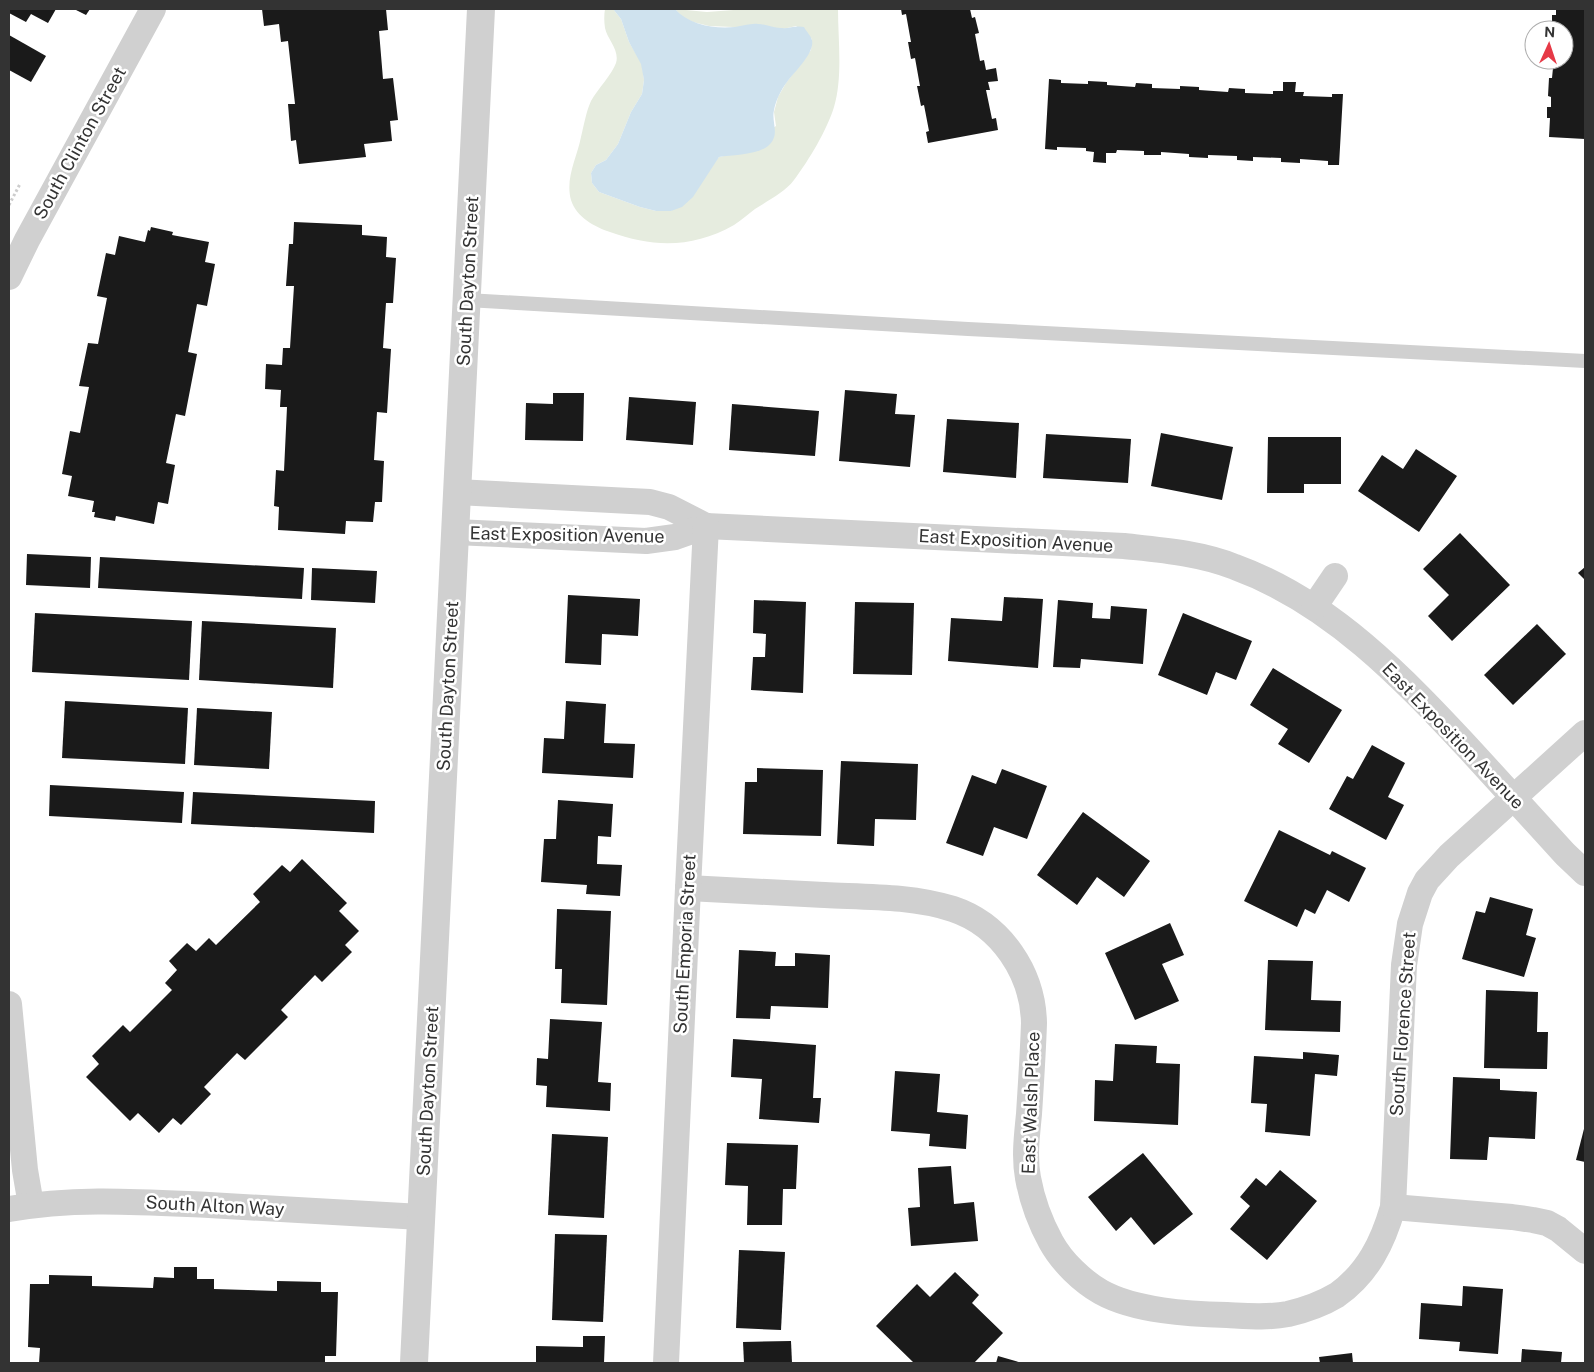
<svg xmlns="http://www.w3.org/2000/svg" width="1594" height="1372" font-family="'Public Sans',sans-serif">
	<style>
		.green { fill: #e6ecdf }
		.water { fill: #cfe2ee }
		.building { fill: #1a1a1a }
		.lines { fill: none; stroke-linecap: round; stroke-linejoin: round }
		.path { stroke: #cdcdcd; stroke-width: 3; stroke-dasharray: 2.5 2.5; stroke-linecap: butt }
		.service { stroke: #d0d0d0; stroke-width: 14 }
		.minor { stroke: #d0d0d0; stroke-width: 26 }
		.tertiary { stroke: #d0d0d0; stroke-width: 28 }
		.labels { text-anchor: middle; stroke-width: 5; stroke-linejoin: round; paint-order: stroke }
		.street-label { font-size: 18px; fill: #333; stroke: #fff }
	</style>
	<rect width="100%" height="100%" fill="#fff"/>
	<path class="green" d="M605,9H613L621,19L629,42L642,64L644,80L642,94L631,112L618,144L606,160L596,165L591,173L592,183L599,192L640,207L656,211H671L719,157L734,154L776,126L774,112L778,97L786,83L811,50L812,39L796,26L783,29L709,26L693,22L682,17L675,9L707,12L747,9H838C838,40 843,76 834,107C827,130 809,160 794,180C785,192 769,200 755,209C748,214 742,220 734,225C693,248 654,248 610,232C595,227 576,217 571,200C565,178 577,158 581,137C584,125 586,112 591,101C598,89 612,74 616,63C620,50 607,39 605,28C604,21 604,15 605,9Z"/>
	<path class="water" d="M613,9H675C689,25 714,29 735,27C743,26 751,23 758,24C766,24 773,28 781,28C789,29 795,25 804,27C806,31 811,36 812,40C815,53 794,72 787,82C781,90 776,100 774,110C771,123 781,135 768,146C757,155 732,155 719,157L693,197L682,207L671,211H656L640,207L599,192L592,183L591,173L596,165L606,160L618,144L631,112L642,94L644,80L641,64L629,42L621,19Z"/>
	<g class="building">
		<path d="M9,9H56L48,23L31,14L26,22L9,13Z"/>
		<path d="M74,9H90L86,15Z"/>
		<path d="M262,9H386L388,30L379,31L383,79L393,78L398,120L390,121L392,141L364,144L366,157L299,164L296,140L291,141L288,104H295L288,41L281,42L279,24L264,26Z"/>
		<path d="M901,9H970L972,18L975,17L979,33L975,34L980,61L984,60L986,70L996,68L998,81L988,82L990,90H986L992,119L996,118L998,130L928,143L926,132L929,131L924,105L921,106L917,86H920L915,58L911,59L908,42H911L906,14L902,15Z"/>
		<path d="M1556,9H1585V139L1549,137L1550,118H1547V107H1551V97L1548,96L1549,78H1552L1553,68H1550V60H1564V30H1555V25H1552V15H1556Z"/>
		<path d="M9,35L46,56L31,82L9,70Z"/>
		<path d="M1049,79L1061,80V83L1088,84V81L1107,82V85L1135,87L1136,83L1152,84V88L1180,89V86L1199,87V90L1228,92L1229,88L1245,89V93L1273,94V91H1283V82H1296L1295,92H1304L1303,96L1332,97V94H1343L1339,165H1328V161L1300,159V163L1281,162V158L1253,157V161L1237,160V156L1208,155V158L1189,157V154L1161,152V155H1144V151L1117,150L1116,153H1106V163L1093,162L1094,152L1086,151V148L1057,147V150L1045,149Z"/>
		<path d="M294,222L362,225V235L387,237L386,257L396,258L393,303H386L383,348L391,349L387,413L377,412L374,460L384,461L382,502H375L373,522L346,521L345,534L278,530L279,507L274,506L276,470L284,471L287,407H280L281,390L265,389L266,364L282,365L283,348H290L294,286H286L289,244H293Z"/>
		<path d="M151,227L173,232L172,235L209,242L205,262L215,264L207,306L197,304L188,352L197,354L185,416L176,414L166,463L175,465L168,504L158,502L154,524L116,516L115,521L94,517L95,512H92L94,501L68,496L72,476L62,474L70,431L80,433L89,387L79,386L88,343L98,344L107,298L97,296L106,253L115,255L119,236L145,242L148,230L150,231Z"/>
		<path d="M845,390L897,394L895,414L915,415L910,467L839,461Z"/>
		<path d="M553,393H584L583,441L525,440L526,403L553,404Z"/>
		<path d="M629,397L696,402L693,445L626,440Z"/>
		<path d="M732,404L819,411L815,456L729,450Z"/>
		<path d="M947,419L1019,423L1016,478L943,472Z"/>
		<path d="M1161,433L1233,447L1222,500L1151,486Z"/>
		<path d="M1046,434L1131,439L1128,483L1043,478Z"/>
		<path d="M1268,437H1341V484H1304V493H1267Z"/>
		<path d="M1416,449L1457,476L1419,532L1358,491L1382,455L1403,469Z"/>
		<path d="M1460,533L1510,585L1452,641L1428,616L1449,595L1423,569Z"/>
		<path d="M27,554L91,557L90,588L26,585Z"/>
		<path d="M100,557L304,568L302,599L98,588Z"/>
		<path d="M1585,567V580L1578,573Z"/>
		<path d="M312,568L377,571L375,603L311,600Z"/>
		<path d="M568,595L640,599L638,636L602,634L601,665L565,663Z"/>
		<path d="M1004,597L1043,599L1038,668L948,661L951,618L1002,621Z"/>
		<path d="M754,600L806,602L803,693L751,690L753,657H765L766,634L753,633Z"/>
		<path d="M1058,600L1093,603L1092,618L1110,619L1111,606L1147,609L1143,664L1081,659L1080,668L1053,667Z"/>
		<path d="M855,602L914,603L912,675L853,674Z"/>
		<path d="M35,613L192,621L189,680L32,672Z"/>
		<path d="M1183,613L1252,641L1236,680L1216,672L1207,695L1158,675Z"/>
		<path d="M202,621L336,628L333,688L199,680Z"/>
		<path d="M1537,624L1566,654L1513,705L1484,675Z"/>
		<path d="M1273,668L1342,710L1309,763L1278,744L1288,729L1250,705Z"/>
		<path d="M65,701L188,708L185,764L62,758Z"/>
		<path d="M566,701L606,704L604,743L635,744L633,778L542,773L544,738L564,739Z"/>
		<path d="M197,708L272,712L269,769L194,765Z"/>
		<path d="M1372,745L1405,763L1388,797L1404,805L1386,840L1329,809L1347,776L1353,779Z"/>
		<path d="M841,761L918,764L916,820L875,819L874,846L837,844Z"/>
		<path d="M757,768L823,770L821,836L743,834L745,782H757Z"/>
		<path d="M1002,769L1047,786L1027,839L994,827L983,856L946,843L972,775L996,784Z"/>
		<path d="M50,785L184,792L182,823L49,816Z"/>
		<path d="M193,792L375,801L374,833L191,824Z"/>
		<path d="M558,800L613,804L611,837L598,836L597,864L622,865L620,896L586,894L587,885L541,882L544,839H556Z"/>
		<path d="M1083,812L1150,861L1124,897L1097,877L1077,905L1037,875Z"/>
		<path d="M1279,830L1330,855L1332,851L1366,868L1349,902L1327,890L1315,914L1305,909L1297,927L1244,901Z"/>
		<path d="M302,859L347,903L339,911L359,931L345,945L352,952L322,982L315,975L281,1010L288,1017L245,1060L237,1053L204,1087L211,1094L181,1125L173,1118L159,1133L138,1113L130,1121L86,1077L99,1064L92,1056L123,1025L130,1032L172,990L165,983L177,970L169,961L187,943L196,951L209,938L216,945L260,902L253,894L282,865L290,872Z"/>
		<path d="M1490,897L1533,909L1526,935L1536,938L1524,977L1462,959L1476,911L1485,913Z"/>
		<path d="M557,909L611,911L607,1005L561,1003L562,969H555Z"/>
		<path d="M1170,923L1184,955L1162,964L1179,1001L1135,1020L1105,953Z"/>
		<path d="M739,950L776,952L775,966H795V953L830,955L828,1008L771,1006L770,1019L736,1018Z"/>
		<path d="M1268,960L1313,961L1311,1000L1341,1001L1340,1032L1265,1030Z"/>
		<path d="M1486,990L1538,992L1537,1032H1548L1547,1069L1484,1068Z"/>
		<path d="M550,1019L602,1022L598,1082L611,1083L610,1111L546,1107L547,1086L536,1085L537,1058L548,1059Z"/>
		<path d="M733,1039L816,1045L813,1098H821L819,1123L759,1119L762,1079L731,1077Z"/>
		<path d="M1115,1044L1157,1046L1156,1063L1180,1064L1178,1125L1094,1121L1095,1080L1113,1081Z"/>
		<path d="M1303,1052L1339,1055L1337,1076L1315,1074L1310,1136L1265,1132L1267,1104L1251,1103L1254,1056L1303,1059Z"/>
		<path d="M895,1071L940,1074L937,1112L968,1115L966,1149L929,1146L930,1134L891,1131Z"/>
		<path d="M1453,1077L1500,1079V1090L1537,1092L1535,1139L1489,1137L1487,1160L1450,1159Z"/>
		<path d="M1585,1125V1162L1576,1160Z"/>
		<path d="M552,1134L608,1137L604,1218L548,1215Z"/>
		<path d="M727,1143L798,1145L796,1189H783L782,1225H747L748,1186L725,1185Z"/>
		<path d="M1143,1153L1193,1214L1154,1245L1131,1217L1116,1231L1088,1197Z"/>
		<path d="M951,1166L954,1204L974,1202L978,1241L911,1246L908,1208L920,1207L918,1168Z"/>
		<path d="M1280,1170L1317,1201L1267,1260L1230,1229L1250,1206L1240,1197L1256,1178L1266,1186Z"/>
		<path d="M555,1234L607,1235L603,1322L552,1320Z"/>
		<path d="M739,1250L785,1252L781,1330L736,1328Z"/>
		<path d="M174,1267H197V1279H214V1289L277,1291V1281L321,1282V1292H338L336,1356H325V1363H39L40,1348L28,1347L30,1284H49V1275L92,1276V1286L153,1288L154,1277L174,1278Z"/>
		<path d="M955,1272L979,1295L972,1303L1003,1333L974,1363H914L876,1326L917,1284L930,1297Z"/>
		<path d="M1463,1286L1503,1289L1498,1354L1459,1351L1460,1342L1419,1339L1421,1303L1462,1306Z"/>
		<path d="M583,1336H605L604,1363H536V1346L583,1347Z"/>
		<path d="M791,1341L792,1363H744L743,1342Z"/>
		<path d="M1522,1349L1562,1352L1561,1363H1521Z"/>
		<path d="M1352,1353L1353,1363H1320L1319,1357Z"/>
		<path d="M998,1356L1022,1363H996Z"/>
	</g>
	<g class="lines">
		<path class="path" d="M9,205L20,184"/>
		<path class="service" d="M467,300L968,329L1585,361"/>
		<g class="minor">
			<path d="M9,277L27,240L153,9"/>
			<path d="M457,492L650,502L669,507L706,526"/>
			<path d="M455,532L646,541L675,537L706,526L1124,546C1161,550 1200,553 1235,567C1331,602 1403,678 1471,751C1502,785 1534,820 1565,854L1585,873"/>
			<path d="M1314,607L1335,576"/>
			<path d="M688,888C733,890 779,893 825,895C867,897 912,896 953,909C1001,925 1033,973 1034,1023C1033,1053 1031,1083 1029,1114C1027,1135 1024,1157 1028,1178C1032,1200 1040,1222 1051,1242C1062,1262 1082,1281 1101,1292C1135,1311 1189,1314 1227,1315C1247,1316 1268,1318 1288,1314C1305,1310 1322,1304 1337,1295C1368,1273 1383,1242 1393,1207L1404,965L1410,924L1420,893L1427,880L1449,856L1585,733"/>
			<path d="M9,1004L25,1170L31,1205"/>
			<path d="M1393,1207L1512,1217L1533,1220L1547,1223L1558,1229L1585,1251"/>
			<path d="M9,1209C75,1197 142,1202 209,1205C280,1209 351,1213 421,1217"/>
			<path d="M666,1363L688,888L706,526"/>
		</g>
		<path class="tertiary" d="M414,1363L481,9"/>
	</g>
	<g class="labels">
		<g class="street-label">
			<text transform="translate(80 143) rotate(-61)" y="6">South Clinton Street</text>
			<text transform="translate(468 281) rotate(-87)" y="6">South Dayton Street</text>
			<text transform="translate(567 535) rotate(1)" y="6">East Exposition Avenue</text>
			<text transform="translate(1016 541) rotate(3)" y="6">East Exposition Avenue</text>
			<text transform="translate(448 686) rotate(-87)" y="6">South Dayton Street</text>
			<text transform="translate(1453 736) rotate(46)" y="6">East Exposition Avenue</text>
			<text transform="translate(685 944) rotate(-87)" y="6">South Emporia Street</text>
			<text transform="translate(1403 1024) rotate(-86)" y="6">South Florence Street</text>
			<text transform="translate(428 1091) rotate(-87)" y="6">South Dayton Street</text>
			<text transform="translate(1031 1103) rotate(-88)" y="6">East Walsh Place</text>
			<text transform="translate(215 1206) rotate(3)" y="6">South Alton Way</text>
		</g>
	</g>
	<rect width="1594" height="1372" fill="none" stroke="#333333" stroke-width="20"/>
	<g transform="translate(1549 45) rotate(3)"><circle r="24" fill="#ffffff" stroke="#adadad"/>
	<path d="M0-4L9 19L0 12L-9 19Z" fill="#e63946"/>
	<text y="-8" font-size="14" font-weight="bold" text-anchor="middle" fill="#333333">N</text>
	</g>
</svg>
